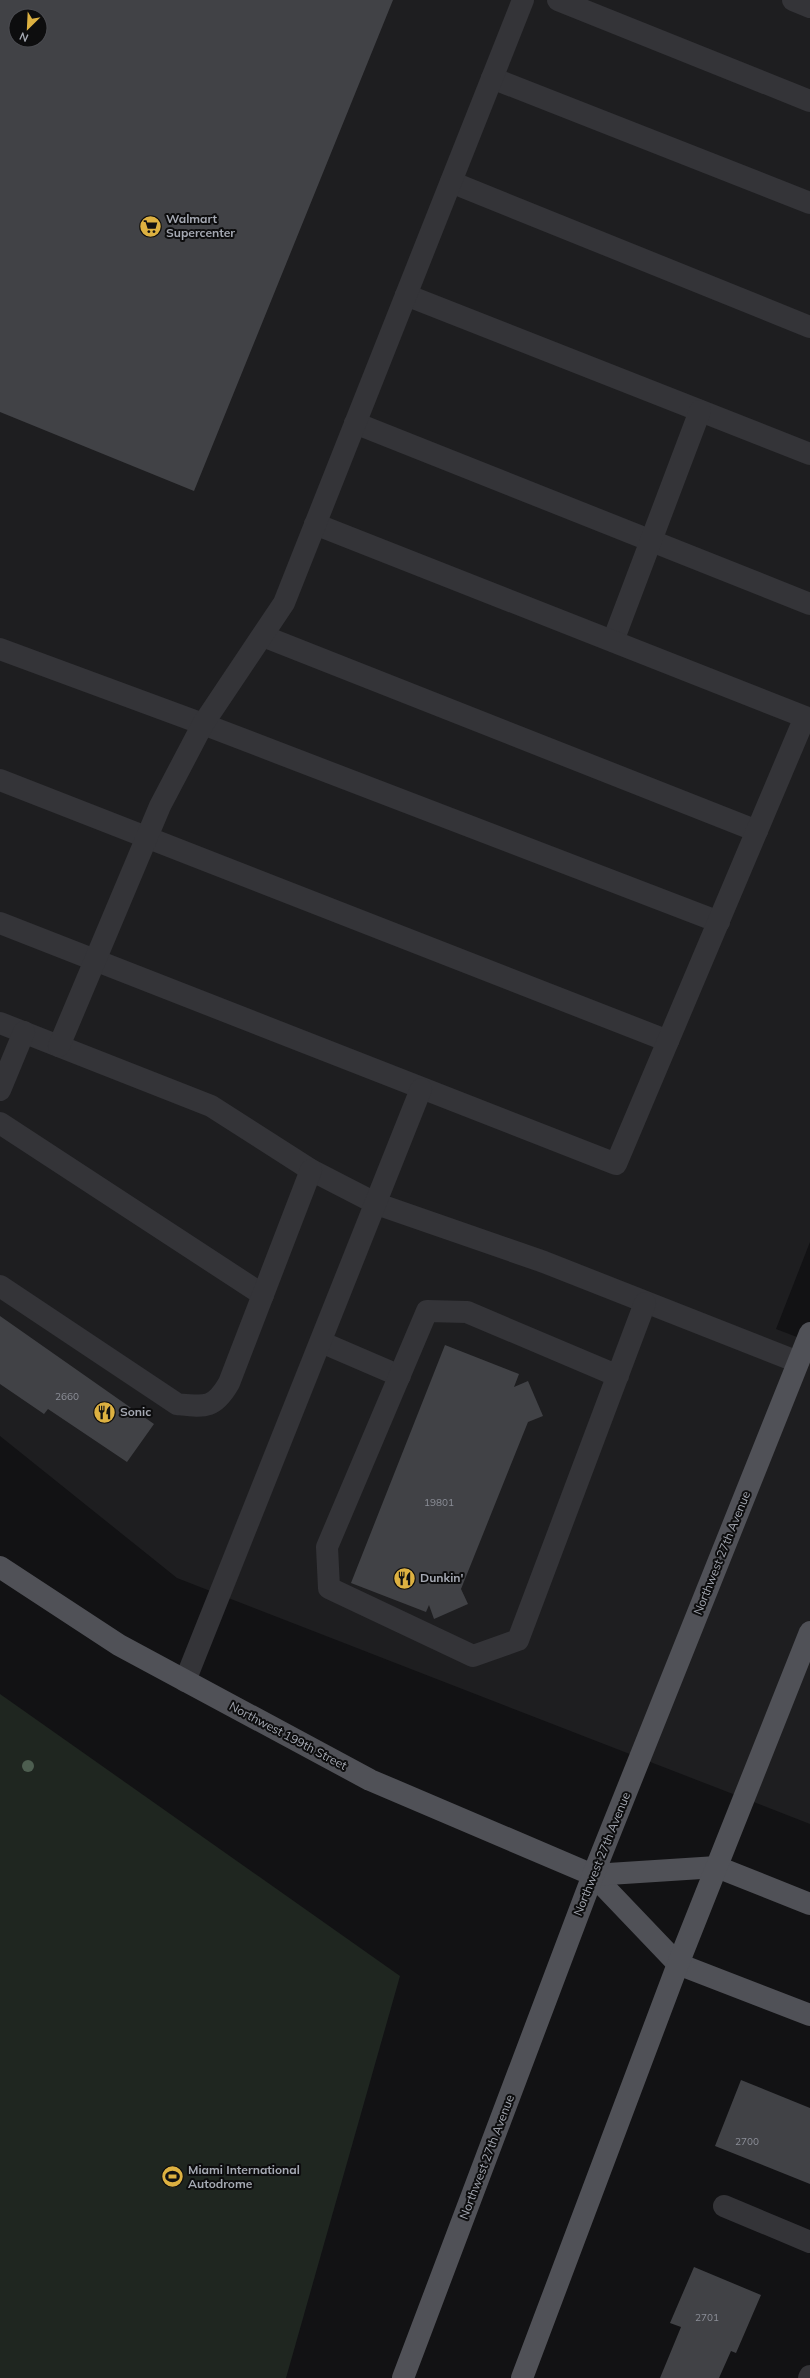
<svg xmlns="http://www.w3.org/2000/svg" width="810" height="2378" font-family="Mulish,sans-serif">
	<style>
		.built { fill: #1e1e20; fill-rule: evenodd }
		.green { fill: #1f2620 }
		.building { fill: #414246; fill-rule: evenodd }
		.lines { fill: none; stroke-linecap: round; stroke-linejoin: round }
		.lane { stroke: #343438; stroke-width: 22 }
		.street { stroke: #343438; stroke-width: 22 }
		.primary { stroke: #505157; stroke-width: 22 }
		.tree { fill: #4d5e50 }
		.labels { text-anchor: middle; stroke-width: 4; stroke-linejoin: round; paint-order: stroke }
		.number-label { font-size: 10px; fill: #8c8f98 }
		.poi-label { font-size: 12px; font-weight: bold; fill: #a5a9b3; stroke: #0d0d0e; text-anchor: start }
		.street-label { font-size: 12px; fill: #a5a9b3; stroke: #0d0d0e }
	</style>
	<rect width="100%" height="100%" fill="#121214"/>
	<path class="built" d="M0,0H810V1242L776,1329L810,1342V1824L177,1578L0,1436ZM16,16H40V40H16Z"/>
	<path class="green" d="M0,1694L400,1976L286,2378H0Z"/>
	<g class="building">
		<path d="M0,0H393L194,491L0,412ZM16,16H40V40H16Z"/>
		<path d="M0,1316L154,1424L127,1462L48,1409L44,1414L0,1384Z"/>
		<path d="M445,1345L519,1374L514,1387L528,1381L543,1416L528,1422L461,1589L468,1604L434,1619L429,1605L426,1612L351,1583Z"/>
		<path d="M741,2080L810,2108V2184L715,2146Z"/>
		<path d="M694,2267L761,2295L736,2353L731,2351L719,2378H660L681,2327L670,2323Z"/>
	</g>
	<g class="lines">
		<g class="lane">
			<path d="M558,0L810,101"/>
			<path d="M793,0L810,7"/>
			<path d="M492,78L810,203"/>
			<path d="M451,182L810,327"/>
			<path d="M406,295L810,454"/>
			<path d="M355,423L810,604"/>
			<path d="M263,636L757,831"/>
			<path d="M613,641L700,411"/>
			<path d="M0,649L203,724L719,922"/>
			<path d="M0,780L668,1041"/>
			<path d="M0,923L616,1164L805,717L315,524"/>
			<path d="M0,1023L211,1106L311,1170L377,1204L544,1262L798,1362"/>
			<path d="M59,1046L160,806L203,724L284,603L523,0"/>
			<path d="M0,1090L24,1032"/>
			<path d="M0,1123L263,1295"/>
			<path d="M0,1286L177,1404C205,1407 214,1409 229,1383L311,1170"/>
			<path d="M321,1342L400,1376"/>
			<path d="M618,1376L467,1312L427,1311L327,1547L329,1588L473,1656L518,1640L645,1303"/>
			<path d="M185,1681L421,1089"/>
		</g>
		<g class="street">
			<path d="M724,2206L810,2242"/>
			<path d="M809,2378L810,2376"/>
		</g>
		<g class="primary">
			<path d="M0,1567L119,1645L370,1780L593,1875L678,1964L810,2015"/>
			<path d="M593,1875L717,1867L810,1904"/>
			<path d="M403,2378L593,1875L810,1333"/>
			<path d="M522,2378L678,1964L810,1632"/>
		</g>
	</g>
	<circle class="tree" cx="28" cy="1766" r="6"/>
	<defs>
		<symbol id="supermarket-disc" viewBox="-11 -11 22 22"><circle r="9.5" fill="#ddb141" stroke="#0d0d0e"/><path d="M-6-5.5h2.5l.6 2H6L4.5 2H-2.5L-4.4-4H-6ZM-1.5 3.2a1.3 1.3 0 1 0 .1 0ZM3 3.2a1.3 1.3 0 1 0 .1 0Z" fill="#111"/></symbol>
		<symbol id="restaurant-disc" viewBox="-11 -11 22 22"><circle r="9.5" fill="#ddb141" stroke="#0d0d0e"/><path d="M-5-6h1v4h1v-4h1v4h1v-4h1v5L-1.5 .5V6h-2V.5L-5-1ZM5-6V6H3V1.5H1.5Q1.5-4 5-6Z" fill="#111"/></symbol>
		<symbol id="stadium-disc" viewBox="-11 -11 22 22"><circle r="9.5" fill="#ddb141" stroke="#0d0d0e"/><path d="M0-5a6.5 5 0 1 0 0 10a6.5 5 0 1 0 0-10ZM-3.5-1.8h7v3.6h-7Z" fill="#111"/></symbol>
	</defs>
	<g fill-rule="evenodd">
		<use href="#supermarket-disc" x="138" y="214" width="25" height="25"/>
		<use href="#restaurant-disc" x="92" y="1400" width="25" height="25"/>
		<use href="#restaurant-disc" x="392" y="1566" width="25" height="25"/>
		<use href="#stadium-disc" x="160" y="2164" width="25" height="25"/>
	</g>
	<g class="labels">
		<g class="number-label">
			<text x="67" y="1400">2660</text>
			<text x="439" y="1506">19801</text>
			<text x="747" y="2145">2700</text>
			<text x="707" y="2321">2701</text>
		</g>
		<g class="poi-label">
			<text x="166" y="223">Walmart<tspan x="166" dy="14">Supercenter</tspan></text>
			<text x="120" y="1416">Sonic</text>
			<text x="420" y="1582">Dunkin'</text>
			<text x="188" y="2174">Miami International<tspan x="188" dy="14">Autodrome</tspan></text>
		</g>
		<g class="street-label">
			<text transform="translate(722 1553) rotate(-68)" y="4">Northwest 27th Avenue</text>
			<text transform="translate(288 1736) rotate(28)" y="4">Northwest 199th Street</text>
			<text transform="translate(602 1854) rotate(-68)" y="4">Northwest 27th Avenue</text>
			<text transform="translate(487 2157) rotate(-69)" y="4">Northwest 27th Avenue</text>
		</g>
	</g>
	<g transform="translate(28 28) rotate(204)"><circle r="19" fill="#0d0d0e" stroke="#4a4b50"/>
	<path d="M0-3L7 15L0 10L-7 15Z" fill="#ddb141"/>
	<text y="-6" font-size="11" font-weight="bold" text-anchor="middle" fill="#a5a9b3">N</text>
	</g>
</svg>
